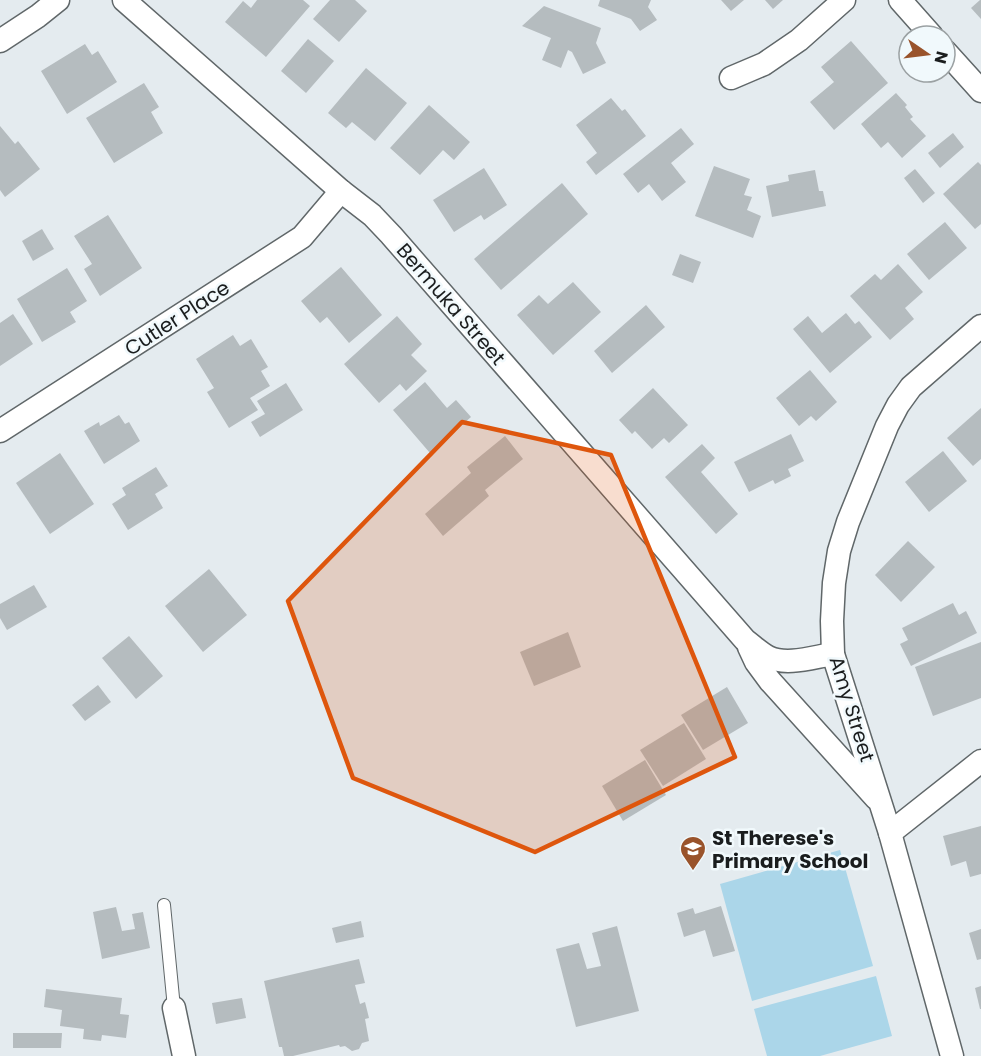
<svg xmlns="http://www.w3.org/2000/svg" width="981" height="1056" font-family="Poppins,sans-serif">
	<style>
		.green { fill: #abd6e9 }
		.building { fill: #b5bcbf }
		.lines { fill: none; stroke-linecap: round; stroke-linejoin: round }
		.lane-casing { stroke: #606769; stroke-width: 14 }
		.street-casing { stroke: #606769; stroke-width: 25 }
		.lane { stroke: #fff; stroke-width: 12 }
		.street { stroke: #fff; stroke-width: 22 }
		.marked { fill: #de560d; fill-opacity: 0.2; stroke: #de560d; stroke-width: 4.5; stroke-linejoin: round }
		.labels { text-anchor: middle; stroke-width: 5; stroke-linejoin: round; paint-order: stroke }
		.street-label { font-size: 20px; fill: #1a1d1e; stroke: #f1f9fc }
		.poi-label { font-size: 20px; font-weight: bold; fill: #1a1d1e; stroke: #f1f9fc; text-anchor: start }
	</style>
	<rect width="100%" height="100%" fill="#e4ebef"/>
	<g class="green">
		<path d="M840,850L873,966L752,1001L720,884Z"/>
		<path d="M876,976L892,1036L820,1056H767L754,1009Z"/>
	</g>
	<g class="building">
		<path d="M257,0H303L310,6L266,57L225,22L243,1L251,8Z"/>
		<path d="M330,0H355L367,11L339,42L313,19Z"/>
		<path d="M600,0H651L648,7L657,20L640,31L631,19L598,6Z"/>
		<path d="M721,0H744L731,11Z"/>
		<path d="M765,0H783L773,9Z"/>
		<path d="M980,0H981V19L971,8Z"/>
		<path d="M544,6L601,28L596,43L606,63L583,74L572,52L568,50L561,68L542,60L551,38L522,26Z"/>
		<path d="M308,39L334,61L306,93L281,71Z"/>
		<path d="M851,41L888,83L834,130L810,102L834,82L821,67Z"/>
		<path d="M85,44L92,55L98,51L117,82L67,114L41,71Z"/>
		<path d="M366,68L407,103L375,141L352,122L346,128L328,113Z"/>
		<path d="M144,83L159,107L151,112L163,133L114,163L86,118Z"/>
		<path d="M896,93L907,105L905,107L913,117L910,119L926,136L902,158L888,142L881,148L861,124Z"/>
		<path d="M611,98L622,111L625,109L646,136L596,175L586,162L597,153L576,125Z"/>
		<path d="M429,105L470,142L454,160L443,150L420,175L390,148Z"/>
		<path d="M0,126L15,144L18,141L40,169L5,197L0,190Z"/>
		<path d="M681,128L694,144L671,163L686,182L662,201L649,184L638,193L623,174Z"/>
		<path d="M953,133L964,147L940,168L928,153Z"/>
		<path d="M978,162L981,165V224L975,229L943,194Z"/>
		<path d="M714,166L750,179L744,195L752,197L747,210L761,216L753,238L695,216Z"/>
		<path d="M484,168L507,205L484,220L481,215L454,232L433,200Z"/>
		<path d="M915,169L935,193L923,203L904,178Z"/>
		<path d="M815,170L819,191H823L826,206L772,217L766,186L789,181L788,175Z"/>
		<path d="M562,183L588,214L501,290L474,259Z"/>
		<path d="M108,215L142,268L100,296L84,269L92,264L74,236Z"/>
		<path d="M945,222L967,248L929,280L907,254Z"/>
		<path d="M42,229L54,249L33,261L22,241Z"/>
		<path d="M680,254L701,262L693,283L672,275Z"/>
		<path d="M898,264L923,292L905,308L914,319L890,340L850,296L875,274L881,280Z"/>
		<path d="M341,267L382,315L349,343L327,317L320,323L301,301Z"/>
		<path d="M67,268L87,301L70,312L76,322L42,342L17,299Z"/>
		<path d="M573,282L601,312L553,355L517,315L539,295L548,304Z"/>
		<path d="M646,305L665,327L612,373L594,351Z"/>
		<path d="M846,313L855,324L859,321L872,337L830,373L793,329L808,316L822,333Z"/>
		<path d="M13,314L33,344L0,366V323Z"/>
		<path d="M397,316L422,344L411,355L427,371L406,391L400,384L379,403L344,364Z"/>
		<path d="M233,335L240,346L251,339L268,367L261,371L270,386L250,398L258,410L229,428L207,392L214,388L196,359Z"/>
		<path d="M810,370L837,402L816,421L811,416L799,426L776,398Z"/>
		<path d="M425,382L447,408L456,400L471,417L430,453L393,410Z"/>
		<path d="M286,383L303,410L260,437L251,422L265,414L257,401Z"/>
		<path d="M653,388L688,425L669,443L664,438L652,449L635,431L632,434L619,420Z"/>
		<path d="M981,408V459L973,466L947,438Z"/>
		<path d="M119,415L125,424L129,422L140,441L104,464L84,431L99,422L100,426Z"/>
		<path d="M791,434L804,461L788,469L791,476L775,484L773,480L749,492L734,462Z"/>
		<path d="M505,436L523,459L485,490L489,496L443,536L425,514L471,473L467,467Z"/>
		<path d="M702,444L715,458L701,472L738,514L716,534L665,477Z"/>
		<path d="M943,451L967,481L929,512L905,482Z"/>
		<path d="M60,453L94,504L50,534L16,483Z"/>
		<path d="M156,467L168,486L155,494L163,508L128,530L112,504L126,495L122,488Z"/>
		<path d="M908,541L935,567L901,602L875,575Z"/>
		<path d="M209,569L247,615L203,652L165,606Z"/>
		<path d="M34,585L47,607L7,630L0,618V604Z"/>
		<path d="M953,603L959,615L966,611L977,633L911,666L900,644L908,640L902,628Z"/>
		<path d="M568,632L581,667L534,686L520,652Z"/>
		<path d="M129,636L163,676L136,699L102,658Z"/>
		<path d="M981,642V698L933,716L915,667Z"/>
		<path d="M98,685L111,702L85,721L72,705Z"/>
		<path d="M727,687L748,723L703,750L681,715Z"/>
		<path d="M684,723L706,759L663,786L640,750Z"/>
		<path d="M645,760L666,795L623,821L602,786Z"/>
		<path d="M981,826V874L970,877L966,861L951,866L943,836Z"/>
		<path d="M721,906L735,951L713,957L705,930L684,937L677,913L693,908L695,914Z"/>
		<path d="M116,907L122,931L135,929L132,914L143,912L150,948L102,959L93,912Z"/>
		<path d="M361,921L364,937L336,943L332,928Z"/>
		<path d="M617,926L639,1011L576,1027L556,949L579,943L587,969L601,966L592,933Z"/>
		<path d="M981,929V959L977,960L969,933Z"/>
		<path d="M359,959L365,983L355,985L360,1004L365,1002L369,1018L365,1019L369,1041L362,1043L359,1049L352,1051L345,1046L340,1047L339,1045L293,1056H284L282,1047H279L264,981Z"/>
		<path d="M981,986V1009H980L975,988Z"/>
		<path d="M46,989L122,998L120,1014L129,1015L126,1038L102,1035L101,1041L83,1039L84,1029L60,1026L62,1010L44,1007Z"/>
		<path d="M242,998L246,1018L216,1024L212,1003Z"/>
		<path d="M13,1033H62L61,1048H13Z"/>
	</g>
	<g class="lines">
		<defs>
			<path id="lane" d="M164,905L174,1008"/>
			<g id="street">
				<path d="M124,0L341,191L372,215L391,235L745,640C753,646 760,653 768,657C787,666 813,657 833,654"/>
				<path d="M900,0L932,36"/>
				<path d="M0,41L38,16L58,0"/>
				<path d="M945,51L981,91"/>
				<path d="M731,78L764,64L799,40L844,0"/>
				<path d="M0,431L302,237L341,191"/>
				<path d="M749,647L756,662L770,681L876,798"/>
				<path d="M890,833L981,761"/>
				<path d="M174,1008L184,1056"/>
				<path d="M952,1056L890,833L833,654L832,621L834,583L839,551L848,522L887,426L898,405L911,387L981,326"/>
			</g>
		</defs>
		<use href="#lane" class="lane-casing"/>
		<use href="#street" class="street-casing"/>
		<use href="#lane" class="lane"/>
		<use href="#street" class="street"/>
	</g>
	<path class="marked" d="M462,422L611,455L735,757L535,852L353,778L288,601Z"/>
	<defs>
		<symbol id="school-pin" viewBox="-11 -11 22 30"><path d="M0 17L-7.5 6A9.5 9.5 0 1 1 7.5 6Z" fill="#99532b" stroke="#f1f9fc"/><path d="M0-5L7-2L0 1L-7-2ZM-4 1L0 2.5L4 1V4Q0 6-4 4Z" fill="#fff"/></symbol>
	</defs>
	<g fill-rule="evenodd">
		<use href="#school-pin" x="678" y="834" width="30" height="40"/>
	</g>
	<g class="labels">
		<g class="street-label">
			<text transform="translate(451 304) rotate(49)" y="7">Bermuka Street</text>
			<text transform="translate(177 318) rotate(-33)" y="7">Cutler Place</text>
			<text transform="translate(852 709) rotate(73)" y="7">Amy Street</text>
		</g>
		<g class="poi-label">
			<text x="712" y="845">St Therese's<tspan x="712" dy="23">Primary School</tspan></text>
		</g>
	</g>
	<g transform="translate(927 54) rotate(104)"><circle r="28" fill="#f1f9fc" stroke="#9ba1a3" stroke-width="1.5"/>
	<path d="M0-4.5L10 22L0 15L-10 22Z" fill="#99532b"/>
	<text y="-9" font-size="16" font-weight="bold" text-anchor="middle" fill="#1a1d1e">N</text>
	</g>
</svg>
